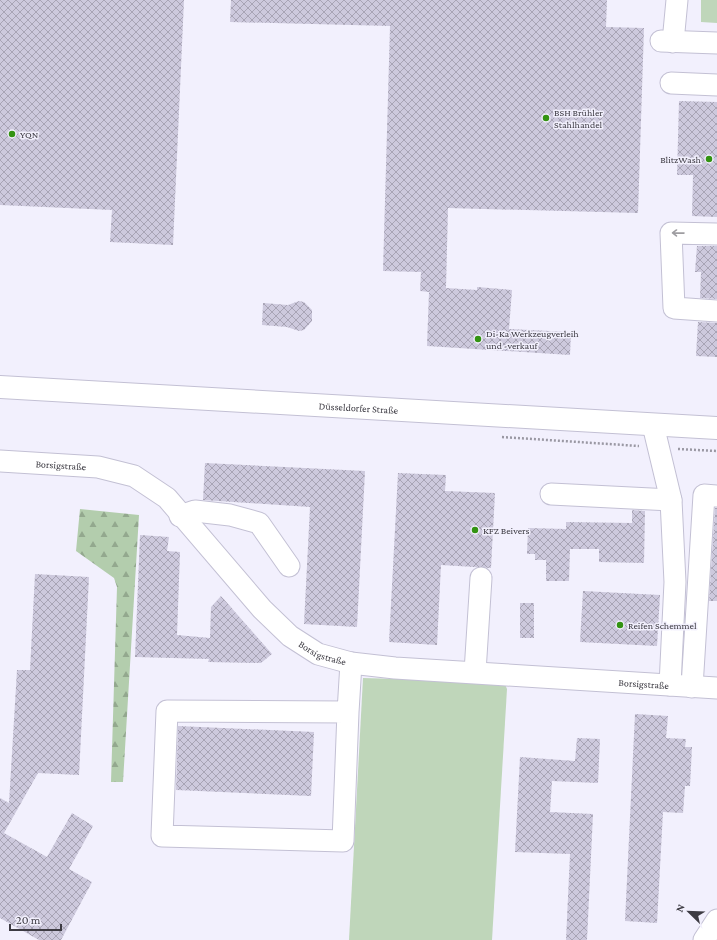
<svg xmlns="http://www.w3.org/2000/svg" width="717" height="940" font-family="'Crimson Pro',serif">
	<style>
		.green { fill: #bfd6ba }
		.forest { fill: url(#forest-firs) }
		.building { fill: url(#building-cross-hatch) }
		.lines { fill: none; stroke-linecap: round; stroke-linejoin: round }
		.minor-casing { stroke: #c3c0d4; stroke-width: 23 }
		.major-casing { stroke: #c3c0d4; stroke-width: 24 }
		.path { stroke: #9a98a3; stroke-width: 2.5; stroke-dasharray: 2 2; stroke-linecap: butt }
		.minor { stroke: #fff; stroke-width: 21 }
		.major { stroke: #fff; stroke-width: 22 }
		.oneway { stroke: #9e9da1 }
		.poi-dot { fill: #339312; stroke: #f2f0fd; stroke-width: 1.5 }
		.labels { text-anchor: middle; stroke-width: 3; stroke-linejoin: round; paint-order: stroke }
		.poi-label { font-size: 10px; fill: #3d3b43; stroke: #f2f0fd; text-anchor: start }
		.street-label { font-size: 10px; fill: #3d3b43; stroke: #f2f0fd }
	</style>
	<defs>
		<pattern id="forest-firs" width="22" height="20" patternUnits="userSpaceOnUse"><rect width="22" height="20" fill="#b3cdad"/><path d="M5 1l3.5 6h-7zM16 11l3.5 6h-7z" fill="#93a88e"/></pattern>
		<pattern id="building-cross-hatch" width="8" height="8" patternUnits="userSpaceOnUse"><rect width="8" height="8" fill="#cdc9dd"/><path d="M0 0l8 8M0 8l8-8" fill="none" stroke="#a8a4b5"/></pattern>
	</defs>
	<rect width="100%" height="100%" fill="#f2f0fd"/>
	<g class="green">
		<path d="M701,0H717V23L701,22Z"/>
		<path d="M363,678L504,682L507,689L492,940H349Z"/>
	</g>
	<path class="forest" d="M80,509L139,515L123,782H111L117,587L114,578L76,551Z"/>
	<g class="building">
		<path d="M0,0H184L173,245L110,242L112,210L0,205Z"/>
		<path d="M231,0H607L606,27L644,28L638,213L448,208L446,288L477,290V287L512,290L509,329L571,332L570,355L427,346L429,292L420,291L421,272L383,271L390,26L230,22Z"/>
		<path d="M679,101L717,102V217L692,216L693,175H677Z"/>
		<path d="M697,246H717V299L700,298L701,272H695Z"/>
		<path d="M299,301L304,302L312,310V321L304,330L299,331L287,327L262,325L263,303L288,305Z"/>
		<path d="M698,322L717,323V357L696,356Z"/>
		<path d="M205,463L365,471L357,627L304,624L310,507L203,500Z"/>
		<path d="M398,473L446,475L445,491L495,493L491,568L441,565L437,645L389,642Z"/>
		<path d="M715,508H717V601H709Z"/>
		<path d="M632,510L645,511L644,563L599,562V549H570L569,581H546V560H535V554H527L528,528L566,529V522L632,523Z"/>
		<path d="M140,535L169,537L167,551L180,552L177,635L210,638L211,607L221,596L272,654L261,663L208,662L209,659L135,657Z"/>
		<path d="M35,574L89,577L79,775L38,773L4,833L47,857L72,813L93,826L69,869L92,882L61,940H39L0,918V798L9,803L17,670H30Z"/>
		<path d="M583,591L660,595L657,646L580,642Z"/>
		<rect x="520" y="603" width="14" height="35"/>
		<path d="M635,714L668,716L666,738L686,739L685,747H692L690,786H685L683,813L663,812L657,923L625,921Z"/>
		<path d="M178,726L314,732L311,796L176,790Z"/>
		<path d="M577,738L600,739L598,783L552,781L550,812L593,814L587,940H566L570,854L515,852L520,757L575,761Z"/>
	</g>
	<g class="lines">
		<defs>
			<g id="minor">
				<path d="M661,41L717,43"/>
				<path d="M673,42L677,0"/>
				<path d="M671,83L717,85"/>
				<path d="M717,234L671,233L674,308L717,311"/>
				<path d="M653,425L671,500L675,582L670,685"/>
				<path id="s1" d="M0,461L98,467L134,476L167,498L262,609L290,636L318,654L351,663L395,668L717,688"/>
				<path d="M551,494L671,500"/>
				<path d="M180,516L195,511L230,515L259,523L289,566"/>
				<path d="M475,672L481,578"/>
				<path d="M692,687L704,495L717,496"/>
				<path d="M348,712L343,841L162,836L167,711L348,712L351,663"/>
				<path d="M704,940L717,920"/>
			</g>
			<g id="major">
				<path id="s2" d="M0,387L717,428"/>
			</g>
		</defs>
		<use href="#minor" class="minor-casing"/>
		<use href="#major" class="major-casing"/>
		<g class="path">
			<path d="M502,437L639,446"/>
			<path d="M678,449L717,451"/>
		</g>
		<use href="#minor" class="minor"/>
		<use href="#major" class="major"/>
	</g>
	<defs><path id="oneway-shaft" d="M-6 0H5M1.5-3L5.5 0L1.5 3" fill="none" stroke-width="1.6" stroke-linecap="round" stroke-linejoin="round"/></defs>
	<use class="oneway" href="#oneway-shaft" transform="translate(678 233) rotate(-179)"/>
	<g class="poi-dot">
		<circle cx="546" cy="118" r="4"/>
		<circle cx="12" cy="134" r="4"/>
		<circle cx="709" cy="159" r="4"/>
		<circle cx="478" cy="339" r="4"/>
		<circle cx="475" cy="530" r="4"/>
		<circle cx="620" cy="625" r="4"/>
	</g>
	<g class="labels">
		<g class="poi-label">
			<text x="554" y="116">BSH Brühler<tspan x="554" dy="12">Stahlhandel</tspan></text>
			<text x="20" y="138">YQN</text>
			<text x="701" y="163" text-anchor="end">BlitzWash</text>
			<text x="486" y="337">Di-Ka Werkzeugverleih<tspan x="486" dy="12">und -verkauf</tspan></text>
			<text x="483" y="534">KFZ Beivers</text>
			<text x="628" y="629">Reifen Schemmel</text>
		</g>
		<g class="street-label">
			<text dy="4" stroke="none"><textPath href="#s2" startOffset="359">Düsseldorfer Straße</textPath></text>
			<text dy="4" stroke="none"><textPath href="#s1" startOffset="61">Borsigstraße</textPath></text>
			<text dy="4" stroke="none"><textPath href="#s1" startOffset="397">Borsigstraße</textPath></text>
			<text dy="4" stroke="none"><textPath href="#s1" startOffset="721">Borsigstraße</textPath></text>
		</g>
	</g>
	<g transform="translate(689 912) rotate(293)" stroke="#f2f0fd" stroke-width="3" paint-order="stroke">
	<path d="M0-3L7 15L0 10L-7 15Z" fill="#3d3b43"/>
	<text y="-6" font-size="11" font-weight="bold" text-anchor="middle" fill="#3d3b43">N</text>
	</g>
	<path d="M10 924v6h51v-6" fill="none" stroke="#3d3b43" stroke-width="2"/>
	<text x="16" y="924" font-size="12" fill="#3d3b43" stroke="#f2f0fd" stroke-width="3" paint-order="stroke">20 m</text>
</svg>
